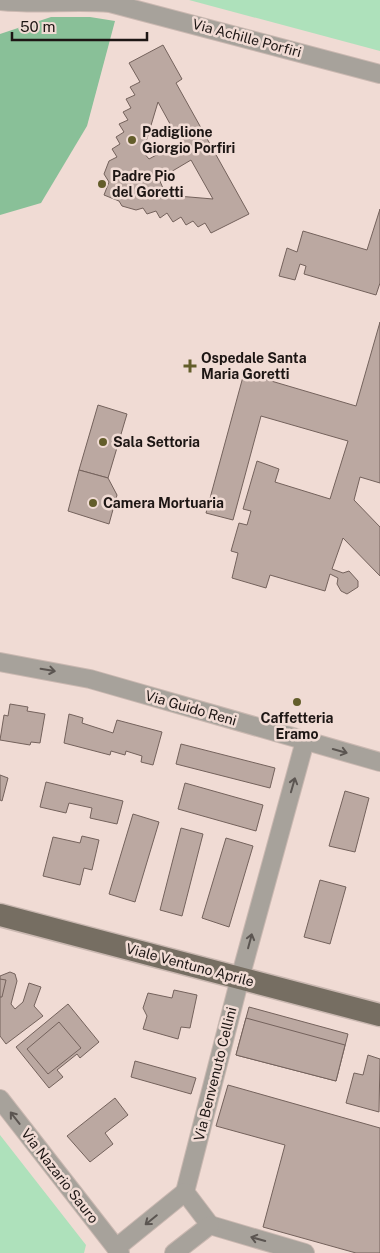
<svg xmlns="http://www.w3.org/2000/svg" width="380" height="1253" font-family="'Public Sans',sans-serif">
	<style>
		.green { fill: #aee1bb }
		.forest { fill: #89c098 }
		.building { fill: #bba8a1; stroke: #74625c; fill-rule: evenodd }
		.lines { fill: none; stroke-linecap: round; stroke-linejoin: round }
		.minor-casing { stroke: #cab8b1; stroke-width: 20 }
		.major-casing { stroke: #cab8b1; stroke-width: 25 }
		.minor { stroke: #a7a29b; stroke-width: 18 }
		.major { stroke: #766e62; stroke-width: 22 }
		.oneway { stroke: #5b5551 }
		.poi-dot { fill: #635d2a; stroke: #f0dbd4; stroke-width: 2 }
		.labels { text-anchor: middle; stroke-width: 5; stroke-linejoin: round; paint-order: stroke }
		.street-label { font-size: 14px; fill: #1d1614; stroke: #f0dbd4 }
		.poi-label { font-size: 14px; font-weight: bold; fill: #1d1614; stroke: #f0dbd4; text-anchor: start }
	</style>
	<rect width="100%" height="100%" fill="#f0dbd4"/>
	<g class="green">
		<path d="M189,0H380V51Z"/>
		<path d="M0,1135L86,1245L84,1253H0Z"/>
	</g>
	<path class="forest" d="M51,17H90L115,21L87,126L41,203L0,215V34Z"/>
	<g class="building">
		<path d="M163,45L182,79L176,83L249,214L211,233L205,223L198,227L193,221L186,225L181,217L173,222L167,213L160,218L156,211L147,214L143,208L136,210L122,206L119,201L104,195L109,182L104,174L109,161L117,157L112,149L120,144L116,137L124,132L119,124L128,120L123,112L131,108L126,99L135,95L130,87L140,82L129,63ZM158,102L180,142L149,159L143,152ZM191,160L213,199L166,195L159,179Z"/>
		<path d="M380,209V283L376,295L304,274L306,266L300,264L295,280L279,276L287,248L297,252L303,231L367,250Z"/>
		<path d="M380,322V483L360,477L354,500L380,527V576L343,538L332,569L343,573L349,571L358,581V587L347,594L341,591L337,584L338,578L330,574L325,591L270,575L266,588L232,578L238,553L231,551L239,523L247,525L251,511L243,509L257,461L279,469L275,482L330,499L348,441L261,416L233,520L206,513L244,373L356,406Z"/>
		<path d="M98,405L127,414L108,478L79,470Z"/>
		<path d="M79,470L108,478L117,495L109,524L68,511Z"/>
		<path d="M10,704L28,707L27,711L45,714L40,743L31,742L30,745L0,740L4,715L8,716Z"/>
		<path d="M69,714L83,718L82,723L113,733L117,720L162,732L153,765L141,762L142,756L126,751L125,755L111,751L110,755L64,743Z"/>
		<path d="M181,744L275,768L270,788L176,764Z"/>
		<path d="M0,775L8,778L2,801L0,800Z"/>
		<path d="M46,782L123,801L117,824L90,818L92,808L69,803L66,813L40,807Z"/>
		<path d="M185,783L263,805L256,831L178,809Z"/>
		<path d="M345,791L369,798L355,852L329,846Z"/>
		<path d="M133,814L159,822L135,902L109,894Z"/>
		<path d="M181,828L203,834L182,916L160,910Z"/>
		<path d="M82,836L99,840L92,870L84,868L80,885L43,876L53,837L80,843Z"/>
		<path d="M226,838L253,846L229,927L202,918Z"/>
		<path d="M320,880L346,887L330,944L304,937Z"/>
		<path d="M10,972L15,974L17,981L11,1004L15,1009L23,1002L29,983L41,987L34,1006L43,1016L6,1044L0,1036V976Z"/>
		<path d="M0,979L6,980L2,997H0Z"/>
		<path d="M174,990L197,995L190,1028L181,1027L178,1039L143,1029L147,1016L143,1008L148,993L172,998Z"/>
		<path d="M68,1004L99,1042L80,1058L77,1054L57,1070L63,1077L49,1088L16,1047Z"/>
		<path d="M249,1007L348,1034L336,1081L236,1055Z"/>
		<path d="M246,1018L345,1045L336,1081L236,1055Z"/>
		<path d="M59,1022L81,1048L48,1074L27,1049Z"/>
		<path d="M368,1055L380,1059L379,1112L346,1103L354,1073L363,1075Z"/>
		<path d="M135,1061L196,1078L191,1094L131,1077Z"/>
		<path d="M228,1085L380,1128V1253H356L263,1227L285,1145L216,1126Z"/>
		<path d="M115,1098L128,1115L105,1133L113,1144L90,1162L67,1136Z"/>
	</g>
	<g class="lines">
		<defs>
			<g id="minor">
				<path d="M0,1C37,5 73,0 110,3L380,74"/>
				<path d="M0,662L90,679L380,762"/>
				<path d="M0,1099L120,1253"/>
				<path d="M185,1192L240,978L305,741"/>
				<path d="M185,1192L210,1225"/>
				<path d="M210,1225L305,1253"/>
				<path d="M116,1248L185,1192"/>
				<path d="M174,1253L210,1225"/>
			</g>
			<path id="major" d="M0,915L380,1015"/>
		</defs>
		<use href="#minor" class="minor-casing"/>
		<use href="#major" class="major-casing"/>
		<use href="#minor" class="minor"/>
		<use href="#major" class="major"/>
	</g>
	<defs><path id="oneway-shaft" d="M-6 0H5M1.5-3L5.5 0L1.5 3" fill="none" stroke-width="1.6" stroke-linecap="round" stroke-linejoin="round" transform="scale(1.25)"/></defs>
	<g class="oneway">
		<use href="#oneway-shaft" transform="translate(48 670) rotate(9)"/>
		<use href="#oneway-shaft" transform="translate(340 751) rotate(16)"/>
		<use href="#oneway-shaft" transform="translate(293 785) rotate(-74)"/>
		<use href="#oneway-shaft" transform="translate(250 941) rotate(-75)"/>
		<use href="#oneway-shaft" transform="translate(15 1118) rotate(-128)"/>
		<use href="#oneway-shaft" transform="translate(151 1220) rotate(141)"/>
		<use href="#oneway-shaft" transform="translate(258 1239) rotate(-164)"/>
	</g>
	<g class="poi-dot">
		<circle cx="132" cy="140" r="5"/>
		<circle cx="102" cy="184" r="5"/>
		<path d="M187.5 358.5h5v5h5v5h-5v5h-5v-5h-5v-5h5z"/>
		<circle cx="103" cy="442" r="5"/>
		<circle cx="93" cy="503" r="5"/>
		<circle cx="297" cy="702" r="5"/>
	</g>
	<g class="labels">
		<g class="street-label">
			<text transform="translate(247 38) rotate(15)" y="5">Via Achille Porfiri</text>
			<text transform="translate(191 708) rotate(16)" y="5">Via Guido Reni</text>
			<text transform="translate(190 965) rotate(15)" y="5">Viale Ventuno Aprile</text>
			<text transform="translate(215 1074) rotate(-76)" y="5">Via Benvenuto Cellini</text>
			<text transform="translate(60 1176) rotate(52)" y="5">Via Nazario Sauro</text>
		</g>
		<g class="poi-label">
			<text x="142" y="137">Padiglione<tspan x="142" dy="16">Giorgio Porfiri</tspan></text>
			<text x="112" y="181">Padre Pio<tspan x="112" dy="16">del Goretti</tspan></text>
			<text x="201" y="363">Ospedale Santa<tspan x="201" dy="16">Maria Goretti</tspan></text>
			<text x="113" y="447">Sala Settoria</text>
			<text x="103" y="508">Camera Mortuaria</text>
			<text x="297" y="723" text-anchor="middle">Caffetteria<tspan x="297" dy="16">Eramo</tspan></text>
		</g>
	</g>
	<path d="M12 32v8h135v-8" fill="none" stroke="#1d1614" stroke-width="2.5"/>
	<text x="20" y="32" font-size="15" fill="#1d1614" stroke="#f0dbd4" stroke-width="4" paint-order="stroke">50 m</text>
</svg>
